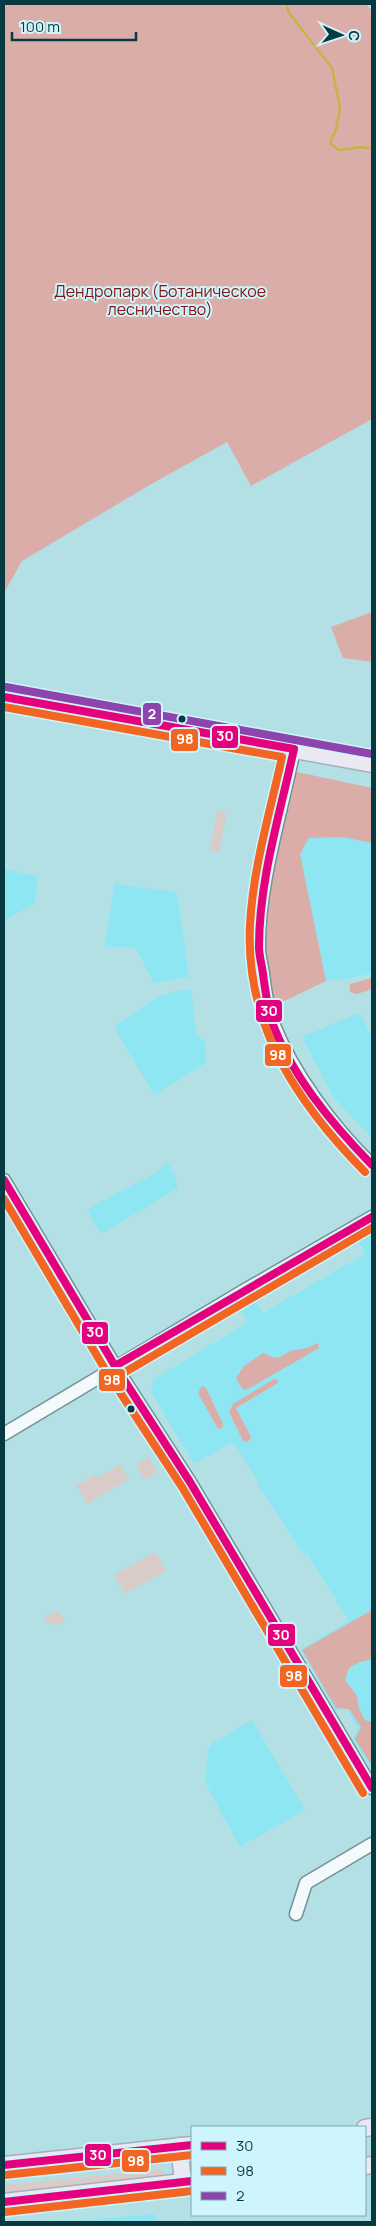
<svg xmlns="http://www.w3.org/2000/svg" width="376" height="2226" font-family="Manrope,sans-serif">
	<style>
		.built { fill: #8ee6f2 }
		.green { fill: #d8cbc8 }
		.forest { fill: #dbada8 }
		.lines { fill: none; stroke-linecap: round; stroke-linejoin: round }
		.stream { stroke: #c7b349; stroke-width: 2.5 }
		.minor-casing { stroke: #739296; stroke-width: 15 }
		.major-casing { stroke: #a3afbd; stroke-width: 19 }
		.minor { stroke: #f4fafb; stroke-width: 12 }
		.major { stroke: #eae9f2; stroke-width: 16 }
		.bus-1-casing { stroke: #cef5fb; stroke-width: 11 }
		.bus-2-casing { stroke: #cef5fb; stroke-width: 11 }
		.bus-3-casing { stroke: #cef5fb; stroke-width: 11 }
		.bus-1 { stroke: #e5007d; stroke-width: 8 }
		.bus-2 { stroke: #f26522; stroke-width: 8 }
		.bus-3 { stroke: #8e44ad; stroke-width: 8 }
		.bus-dot { fill: #063940; stroke: #cef5fb; stroke-width: 2 }
		.labels { text-anchor: middle; stroke-width: 4; stroke-linejoin: round; paint-order: stroke }
		.park-label { font-size: 16px; fill: #801413; stroke: #cef5fb }
		.line-badge { stroke: #cef5fb; stroke-width: 2 }
		.badge-label { font-size: 14px; text-anchor: middle; font-weight: bold; fill: #fff }
	</style>
	<rect width="100%" height="100%" fill="#b3e0e5"/>
	<g class="built">
		<path d="M297,772L372,788V973L348,979L328,980L278,1004Z"/>
		<path d="M4,869L38,877L35,903L4,921Z"/>
		<path d="M114,884L177,892L189,977L154,983L135,947H105Z"/>
		<path d="M191,989L196,1033L205,1042L206,1063L154,1095L114,1027L157,997L177,991Z"/>
		<path d="M359,1013L372,1037V1138L334,1098L302,1037Z"/>
		<path d="M167,1162L177,1178L175,1181L178,1188L101,1234L87,1209L154,1174Z"/>
		<path d="M372,1229V1767L369,1766L353,1739L358,1728L353,1719L347,1709L335,1710L301,1649L349,1621L308,1555L304,1556L264,1493H262L257,1485L259,1483L236,1446L231,1443L194,1464L151,1392L154,1379L247,1323L239,1306L254,1297L263,1313L365,1254L357,1238Z"/>
		<path d="M252,1720L305,1810L240,1847L205,1782L208,1750L211,1744Z"/>
		<path d="M155,2214V2222H68Z"/>
	</g>
	<g class="green">
		<path d="M217,811L227,813L219,852L210,851Z"/>
		<path d="M148,1457L157,1472L145,1480L136,1465Z"/>
		<path d="M120,1464L129,1479L87,1504L76,1486L96,1474L98,1478Z"/>
		<path d="M155,1552L166,1571L125,1594L114,1575Z"/>
		<path d="M53,1612H58L65,1621C59,1627 48,1625 44,1618Z"/>
		<path d="M160,2155L161,2164L4,2179V2170Z"/>
		<path d="M163,2169L164,2179L4,2194V2185Z"/>
	</g>
	<g class="forest">
		<path d="M4,4H366L372,11V419L251,486L227,442L148,486L22,561L4,593Z"/>
		<path d="M372,612V662L343,658L331,627Z"/>
		<path d="M297,772L372,788V843L343,837L309,838L300,854L326,981L278,1004L273,1002L265,945L268,891L293,774Z"/>
		<path d="M372,978V989L357,994L350,992V984Z"/>
		<path d="M318,1343L319,1348L248,1389L243,1390L236,1378L244,1366L263,1353L274,1358L280,1357L290,1351L307,1348Z"/>
		<path d="M274,1379L278,1380V1383L236,1408L251,1437L248,1442L243,1441L229,1412L233,1404Z"/>
		<path d="M202,1386L206,1388L223,1424L222,1428L218,1429L198,1393Z"/>
		<path d="M372,1610V1659L360,1662L349,1668L345,1680L357,1696L359,1709L365,1720L372,1722V1766L355,1739L361,1727L349,1709L336,1708L302,1650Z"/>
	</g>
	<g class="lines">
		<path class="stream" d="M286,4L289,13L332,68L340,108L336,130L330,143L339,150L362,147L372,149"/>
		<defs>
			<g id="minor">
				<path d="M294,749C282,811 258,885 259,948C259,956 262,966 263,974C265,990 267,1007 273,1023C293,1074 333,1127 372,1165"/>
				<path d="M4,1180L115,1366L190,1482L372,1788"/>
				<path d="M4,1434L245,1290L372,1217"/>
				<path d="M296,1914L306,1883L372,1844"/>
			</g>
			<g id="major">
				<path d="M4,697L372,764"/>
				<path d="M365,2128L372,2127"/>
				<path d="M179,2146L183,2182"/>
				<path d="M4,2165L192,2145"/>
				<path d="M365,2166L372,2165"/>
				<path d="M4,2202L192,2181"/>
			</g>
		</defs>
		<use href="#minor" class="minor-casing"/>
		<use href="#major" class="major-casing"/>
		<use href="#minor" class="minor"/>
		<use href="#major" class="major"/>
		<defs>
			<g id="bus-1">
				<path d="M4,697L294,749C280,814 259,880 259,947C259,956 262,965 263,974C265,989 267,1004 271,1019C290,1074 332,1124 372,1165"/>
				<path d="M4,1180L115,1366L190,1482L372,1788"/>
				<path d="M115,1366L372,1217"/>
				<path d="M4,2165L192,2145"/>
				<path d="M4,2202L192,2181"/>
			</g>
			<g id="bus-2">
				<path d="M4,707L282,757C270,812 253,868 250,925C245,1025 297,1103 365,1172"/>
				<path d="M4,1199L106,1371L182,1487L363,1793"/>
				<path d="M120,1375L372,1228"/>
				<path d="M5,2175L192,2155"/>
				<path d="M5,2212L192,2191"/>
			</g>
			<path id="bus-3" d="M6,687L372,754"/>
		</defs>
		<use href="#bus-1" class="bus-1-casing"/>
		<use href="#bus-2" class="bus-2-casing"/>
		<use href="#bus-3" class="bus-3-casing"/>
		<use href="#bus-1" class="bus-1"/>
		<use href="#bus-2" class="bus-2"/>
		<use href="#bus-3" class="bus-3"/>
	</g>
	<g class="bus-dot">
		<circle cx="182" cy="719" r="4.5"/>
		<circle cx="131" cy="1409" r="4.5"/>
	</g>
	<g class="labels">
		<g class="park-label">
			<text x="160" y="297">Дендропарк (Ботаническое<tspan x="160" dy="18">лесничество)</tspan></text>
		</g>
	</g>
	<g class="line-badge">
		<rect x="142" y="702" width="20" height="24" rx="5" fill="#8e44ad"/>
		<rect x="211" y="725" width="28" height="24" rx="5" fill="#e5007d"/>
		<rect x="170" y="728" width="29" height="24" rx="5" fill="#f26522"/>
		<rect x="255" y="999" width="28" height="24" rx="5" fill="#e5007d"/>
		<rect x="264" y="1043" width="28" height="24" rx="5" fill="#f26522"/>
		<rect x="81" y="1321" width="28" height="24" rx="5" fill="#e5007d"/>
		<rect x="98" y="1368" width="28" height="24" rx="5" fill="#f26522"/>
		<rect x="267" y="1623" width="29" height="24" rx="5" fill="#e5007d"/>
		<rect x="279" y="1664" width="29" height="24" rx="5" fill="#f26522"/>
		<rect x="84" y="2143" width="28" height="24" rx="5" fill="#e5007d"/>
		<rect x="121" y="2149" width="29" height="24" rx="5" fill="#f26522"/>
	</g>
	<g class="badge-label">
		<text x="152" y="719">2</text>
		<text x="225" y="741">30</text>
		<text x="185" y="744">98</text>
		<text x="269" y="1016">30</text>
		<text x="278" y="1060">98</text>
		<text x="95" y="1337">30</text>
		<text x="112" y="1385">98</text>
		<text x="281" y="1640">30</text>
		<text x="294" y="1681">98</text>
		<text x="98" y="2160">30</text>
		<text x="136" y="2166">98</text>
	</g>
	<rect width="376" height="2226" fill="none" stroke="#063940" stroke-width="10"/>
	<rect x="191" y="2126" width="175" height="90" fill="#cef5fb" stroke="#7eaab0"/>
	<rect x="201" y="2142" width="25" height="8" fill="#e5007d" stroke="#7eaab0"/>
	<text x="236" y="2151" font-size="15" fill="#063940">30</text>
	<rect x="201" y="2167" width="25" height="8" fill="#f26522" stroke="#7eaab0"/>
	<text x="236" y="2176" font-size="15" fill="#063940">98</text>
	<rect x="201" y="2192" width="25" height="8" fill="#8e44ad" stroke="#7eaab0"/>
	<text x="236" y="2201" font-size="15" fill="#063940">2</text>
	<g transform="translate(341 35) rotate(93)" stroke="#cef5fb" stroke-width="4" paint-order="stroke">
	<path d="M0-4L9 19L0 12L-9 19Z" fill="#063940"/>
	<text y="-8" font-size="14" font-weight="bold" text-anchor="middle" fill="#063940">С</text>
	</g>
	<path d="M12 32v8h124v-8" fill="none" stroke="#063940" stroke-width="2.5"/>
	<text x="20" y="32" font-size="15" fill="#063940" stroke="#cef5fb" stroke-width="4" paint-order="stroke">100 m</text>
</svg>
